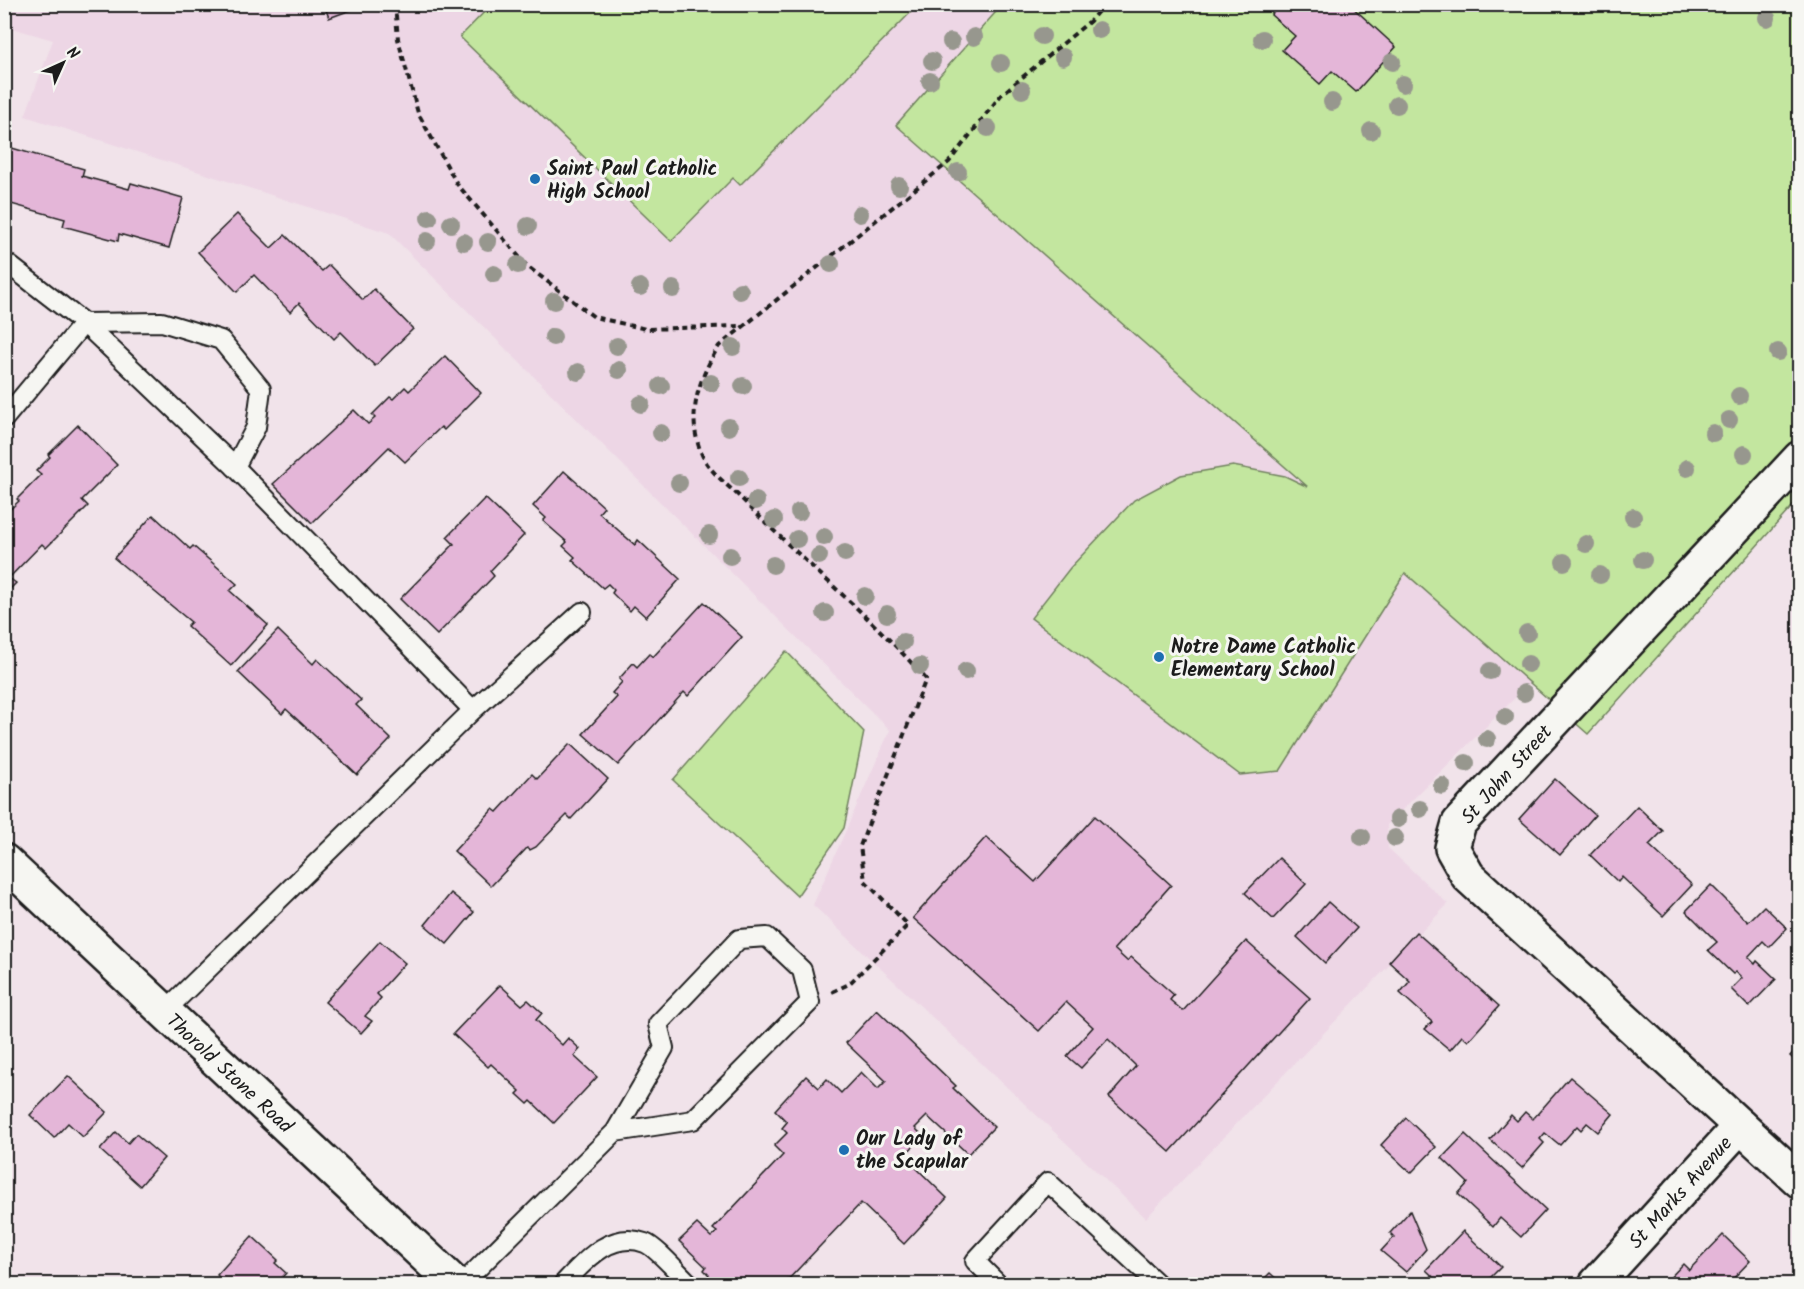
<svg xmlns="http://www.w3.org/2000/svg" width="1804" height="1289" font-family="Kalam,sans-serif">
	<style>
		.built { fill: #edd6e5 }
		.green { fill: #c3e69f; stroke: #70815e; stroke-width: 1.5 }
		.building { fill: #e4b6d8; stroke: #1c1c1c; stroke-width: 1.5 }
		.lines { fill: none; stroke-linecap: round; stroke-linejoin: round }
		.service-casing { stroke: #1c1c1c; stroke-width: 22 }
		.minor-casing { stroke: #1c1c1c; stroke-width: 38 }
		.secondary-casing { stroke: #1c1c1c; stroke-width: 38 }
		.path { stroke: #1c1c1c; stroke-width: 4; stroke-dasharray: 6 4.5; stroke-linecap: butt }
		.service { stroke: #f6f6f2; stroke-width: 18 }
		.minor { stroke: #f6f6f2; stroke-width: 33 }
		.secondary { stroke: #f6f6f2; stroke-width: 33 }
		.tree { fill: #97978e }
		.poi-dot { fill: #1f6fb2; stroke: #f6f6f2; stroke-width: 2 }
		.labels { text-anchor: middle; stroke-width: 6; stroke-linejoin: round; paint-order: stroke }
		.poi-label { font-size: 20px; font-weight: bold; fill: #1c1c1c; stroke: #f6f6f2; text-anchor: start }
		.street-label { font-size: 20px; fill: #1c1c1c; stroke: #f6f6f2 }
	</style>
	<rect width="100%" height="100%" fill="#f1e3ea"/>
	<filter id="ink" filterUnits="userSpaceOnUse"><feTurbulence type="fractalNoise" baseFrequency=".0167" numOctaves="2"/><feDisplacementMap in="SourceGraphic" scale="12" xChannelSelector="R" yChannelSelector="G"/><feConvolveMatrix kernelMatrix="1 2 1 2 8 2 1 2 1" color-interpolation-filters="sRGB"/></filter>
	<g filter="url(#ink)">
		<path class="built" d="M4,5H1002L896,125L1530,683L1387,825L1388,848L1448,904L1146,1218L813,905L890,730L389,233L25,116L53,40L5,26Z"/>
		<g class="green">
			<path d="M492,4H918V5L740,185L733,178L671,241L460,37Z"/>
			<path d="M1002,5H1799V499L1588,734L1405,573L1280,771L1240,775L1031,618L1070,568L1134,500L1181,475L1233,466L1285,476L1308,487L896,125Z"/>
			<path d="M786,651L864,732L844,828L797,896L673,780Z"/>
		</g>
		<g class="building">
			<path d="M324,4H367L329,18Z"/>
			<path d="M1281,4H1349L1396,47L1356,92L1332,71L1320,84L1282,50L1295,36L1271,15Z"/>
			<path d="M5,146L84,169L82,176L129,189L131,183L183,198L169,248L119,234L118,241L63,226L65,219L4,202Z"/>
			<path d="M237,214L271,248L285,235L322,271L329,265L363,300L374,289L413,329L375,366L341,332L334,339L299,303L290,312L254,275L237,292L198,252Z"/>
			<path d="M445,356L481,393L444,430L441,427L405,462L389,447L312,523L273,484L354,410L368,424L375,418L372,415L390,397L393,399L405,387L409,391Z"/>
			<path d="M78,425L117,465L82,500L88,506L46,548L42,544L9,578L16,583L4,595V515L19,501L17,499L41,475L36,471L50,457L48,455Z"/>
			<path d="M564,471L604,507L599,513L635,545L638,540L680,579L646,617L634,606L630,611L612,593L614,590L608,584L603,588L572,560L575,557L563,546L567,542L543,521L546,518L533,506Z"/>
			<path d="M485,498L524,535L490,571L494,576L437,635L400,599L454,544L447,537Z"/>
			<path d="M153,515L190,549L193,546L237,584L230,591L268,625L231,666L187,626L191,622L114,558Z"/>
			<path d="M704,602L742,637L688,696L684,692L618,765L583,734L617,697L612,693L622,682L619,679L633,663L637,667L649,654L653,657Z"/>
			<path d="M278,630L313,664L317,659L361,700L356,705L391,739L357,775L286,709L282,714L238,672Z"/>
			<path d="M570,744L608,779L571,819L567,815L536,847L530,850L527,848L491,886L454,851L493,809L497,812L532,774L537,779Z"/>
			<path d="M1555,779L1595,815L1560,855L1519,819Z"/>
			<path d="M1637,806L1663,831L1649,845L1692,885L1663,916L1622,877L1618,882L1590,855Z"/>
			<path d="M1095,816L1171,885L1114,949L1127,961L1131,957L1174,995L1170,1000L1183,1011L1246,941L1310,998L1170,1152L1109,1097L1136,1066L1108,1039L1081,1068L1067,1056L1093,1027L1066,1002L1039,1031L913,918L986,837L1035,882Z"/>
			<path d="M1279,858L1306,884L1273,919L1245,893Z"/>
			<path d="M1711,885L1748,922L1764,906L1787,928L1769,947L1763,941L1748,957L1755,964L1757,961L1776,979L1749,1007L1731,989L1742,978L1736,972L1733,974L1708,950L1717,942L1686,911Z"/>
			<path d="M451,893L474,912L447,944L425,925Z"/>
			<path d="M1328,902L1357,928L1325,963L1297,937Z"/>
			<path d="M1416,932L1499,1006L1468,1041L1462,1036L1450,1050L1425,1029L1432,1022L1400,993L1410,981L1389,962Z"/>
			<path d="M380,941L405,963L377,994L381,998L365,1016L372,1021L361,1033L325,1002Z"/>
			<path d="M500,985L522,1005L528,1000L542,1013L536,1020L562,1045L568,1038L580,1049L574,1056L597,1077L554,1123L531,1101L528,1104L517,1094L520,1091L491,1064L488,1067L453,1034Z"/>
			<path d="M877,1010L956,1086L953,1088L994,1127L968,1154L927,1116L915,1128L923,1136L904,1156L947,1198L904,1244L861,1203L784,1284H710L705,1280L709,1275L704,1270L706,1267L679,1241L697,1224L711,1237L717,1232L713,1229L783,1155L774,1146L787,1133L782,1128L787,1122L775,1110L806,1076L819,1088L827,1079L841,1093L861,1072L878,1089L886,1081L846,1043Z"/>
			<path d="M1800,1045V1065L1790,1056Z"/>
			<path d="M68,1076L107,1112L83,1137L68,1123L54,1138L30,1115Z"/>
			<path d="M1570,1077L1613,1114L1598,1132L1587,1123L1581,1130L1577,1126L1560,1145L1545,1133L1540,1139L1544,1143L1522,1168L1490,1140L1511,1115L1517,1121L1525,1112L1533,1119Z"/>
			<path d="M1406,1118L1436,1147L1411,1173L1381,1145Z"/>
			<path d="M116,1132L128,1143L136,1134L164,1158L140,1186L100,1150Z"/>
			<path d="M1465,1134L1546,1210L1521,1237L1500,1218L1493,1227L1458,1194L1468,1183L1442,1158Z"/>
			<path d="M1410,1211L1426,1249L1406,1272L1381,1251L1394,1237L1390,1233Z"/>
			<path d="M1463,1231L1501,1267L1484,1284L1478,1282L1476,1284H1441L1426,1270Z"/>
			<path d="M1723,1235L1750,1261L1728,1284H1671L1667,1281L1683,1264L1689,1270Z"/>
			<path d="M252,1236L278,1260L275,1263L286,1273L276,1284H226L217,1275Z"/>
			<path d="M1270,1273L1282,1284H1259Z"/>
		</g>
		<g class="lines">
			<defs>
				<g id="service">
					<path d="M4,261L84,323L235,467L473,710"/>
					<path d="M4,419L84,323L162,322L221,340L261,389L256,427L235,467"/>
					<path d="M164,1012L473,710L582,612"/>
					<path d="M462,1284L615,1132L664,1048L658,1024L739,939L767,937L802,970L810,1002L693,1120L615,1132"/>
					<path d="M563,1284C584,1262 610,1230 645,1243C656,1247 680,1275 690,1284"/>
					<path d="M998,1284L975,1261L1048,1182L1158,1284"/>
				</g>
				<g id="minor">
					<path d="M1800,458L1459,823L1452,848L1468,876L1800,1181"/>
					<path d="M1596,1284L1740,1126"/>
				</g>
				<path id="secondary" d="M4,861L455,1284"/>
			</defs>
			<use href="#service" class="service-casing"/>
			<use href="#minor" class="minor-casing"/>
			<use href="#secondary" class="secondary-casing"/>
			<g class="path">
				<path d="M395,4L398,39L418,113L457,184L527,266L594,317L646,329L740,326"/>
				<path d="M832,992L849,984L908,925L865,881L860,846L926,679C870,615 802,561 743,500C731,488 710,472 703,457C685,418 698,379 719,346L949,162L1001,95L1090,21L1104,4"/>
			</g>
			<use href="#service" class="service"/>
			<use href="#minor" class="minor"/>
			<use href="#secondary" class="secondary"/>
		</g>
		<g class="tree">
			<circle cx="1767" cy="18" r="9"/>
			<circle cx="1099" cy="30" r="9"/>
			<circle cx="1042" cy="36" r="9"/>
			<circle cx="974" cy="37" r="9"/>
			<circle cx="1262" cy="39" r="9"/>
			<circle cx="951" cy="42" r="9"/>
			<circle cx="1063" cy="57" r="9"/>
			<circle cx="932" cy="61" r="9"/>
			<circle cx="1392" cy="62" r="9"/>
			<circle cx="1001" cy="63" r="9"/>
			<circle cx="930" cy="81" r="9"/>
			<circle cx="1403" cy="84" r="9"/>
			<circle cx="1022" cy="90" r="9"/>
			<circle cx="1332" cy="102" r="9"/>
			<circle cx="1397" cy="105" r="9"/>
			<circle cx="988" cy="128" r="9"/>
			<circle cx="1371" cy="131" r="9"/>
			<circle cx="958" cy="172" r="9"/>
			<circle cx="899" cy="186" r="9"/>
			<circle cx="860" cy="214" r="9"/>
			<circle cx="429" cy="218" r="9"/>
			<circle cx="451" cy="224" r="9"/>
			<circle cx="528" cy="226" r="9"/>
			<circle cx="427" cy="241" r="9"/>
			<circle cx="464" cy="242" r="9"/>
			<circle cx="488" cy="242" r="9"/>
			<circle cx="831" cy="264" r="9"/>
			<circle cx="518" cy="265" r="9"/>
			<circle cx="494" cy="274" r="9"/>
			<circle cx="640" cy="287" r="9"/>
			<circle cx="673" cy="289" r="9"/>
			<circle cx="740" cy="291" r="9"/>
			<circle cx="554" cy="301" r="9"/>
			<circle cx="553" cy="337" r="9"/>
			<circle cx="617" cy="346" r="9"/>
			<circle cx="733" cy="347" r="9"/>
			<circle cx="1778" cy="352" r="9"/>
			<circle cx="619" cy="370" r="9"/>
			<circle cx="578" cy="372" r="9"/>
			<circle cx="711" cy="383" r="9"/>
			<circle cx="661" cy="386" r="9"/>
			<circle cx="743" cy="386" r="9"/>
			<circle cx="1739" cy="396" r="9"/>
			<circle cx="641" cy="404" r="9"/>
			<circle cx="1729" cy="420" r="9"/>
			<circle cx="729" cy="427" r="9"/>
			<circle cx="661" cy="433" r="9"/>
			<circle cx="1713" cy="433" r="9"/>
			<circle cx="1744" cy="454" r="9"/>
			<circle cx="1687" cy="468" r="9"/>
			<circle cx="739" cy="478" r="9"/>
			<circle cx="679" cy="483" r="9"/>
			<circle cx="756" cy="501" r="9"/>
			<circle cx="799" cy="512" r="9"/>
			<circle cx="1633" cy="517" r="9"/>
			<circle cx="774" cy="520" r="9"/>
			<circle cx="709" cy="535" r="9"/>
			<circle cx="824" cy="537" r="9"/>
			<circle cx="797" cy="539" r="9"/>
			<circle cx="1586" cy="544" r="9"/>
			<circle cx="845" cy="553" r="9"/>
			<circle cx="730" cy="556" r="9"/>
			<circle cx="819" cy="556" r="9"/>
			<circle cx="1643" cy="560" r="9"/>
			<circle cx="1564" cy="562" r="9"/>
			<circle cx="773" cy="565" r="9"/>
			<circle cx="1600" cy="575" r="9"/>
			<circle cx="865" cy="596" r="9"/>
			<circle cx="825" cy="613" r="9"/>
			<circle cx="887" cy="614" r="9"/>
			<circle cx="1527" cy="633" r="9"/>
			<circle cx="903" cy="642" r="9"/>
			<circle cx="1528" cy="664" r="9"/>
			<circle cx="920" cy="666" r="9"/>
			<circle cx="966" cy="671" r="9"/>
			<circle cx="1490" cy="671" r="9"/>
			<circle cx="1524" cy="693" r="9"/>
			<circle cx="1505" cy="717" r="9"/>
			<circle cx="1487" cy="739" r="9"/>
			<circle cx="1466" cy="763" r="9"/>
			<circle cx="1442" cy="786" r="9"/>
			<circle cx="1420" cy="809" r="9"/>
			<circle cx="1398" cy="819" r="9"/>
			<circle cx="1362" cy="837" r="9"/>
			<circle cx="1395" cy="838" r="9"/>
		</g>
	</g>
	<g class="poi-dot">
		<circle cx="535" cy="179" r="6"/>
		<circle cx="1159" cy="657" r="6"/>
		<circle cx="844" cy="1150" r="6"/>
	</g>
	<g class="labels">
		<g class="poi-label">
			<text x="547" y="175">Saint Paul Catholic<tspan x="547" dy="23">High School</tspan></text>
			<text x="1171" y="653">Notre Dame Catholic<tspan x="1171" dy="23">Elementary School</tspan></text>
			<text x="856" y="1145">Our Lady of<tspan x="856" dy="23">the Scapular</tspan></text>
		</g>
		<g class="street-label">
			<text transform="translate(1506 774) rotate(-48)" y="7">St John Street</text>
			<text transform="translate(230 1073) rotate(43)" y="7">Thorold Stone Road</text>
			<text transform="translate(1680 1192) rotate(-48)" y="7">St Marks Avenue</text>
		</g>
	</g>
	<rect width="1804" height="1289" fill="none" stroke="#f6f6f2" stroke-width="24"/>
	<rect x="12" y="12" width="1780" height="1265" fill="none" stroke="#1c1c1c" stroke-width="2" filter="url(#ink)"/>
	<g transform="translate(63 63) rotate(45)" stroke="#f6f6f2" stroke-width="4.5" paint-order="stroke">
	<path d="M0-4.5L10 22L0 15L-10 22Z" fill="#1c1c1c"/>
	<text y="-9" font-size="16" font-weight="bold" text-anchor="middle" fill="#1c1c1c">N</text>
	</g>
</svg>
